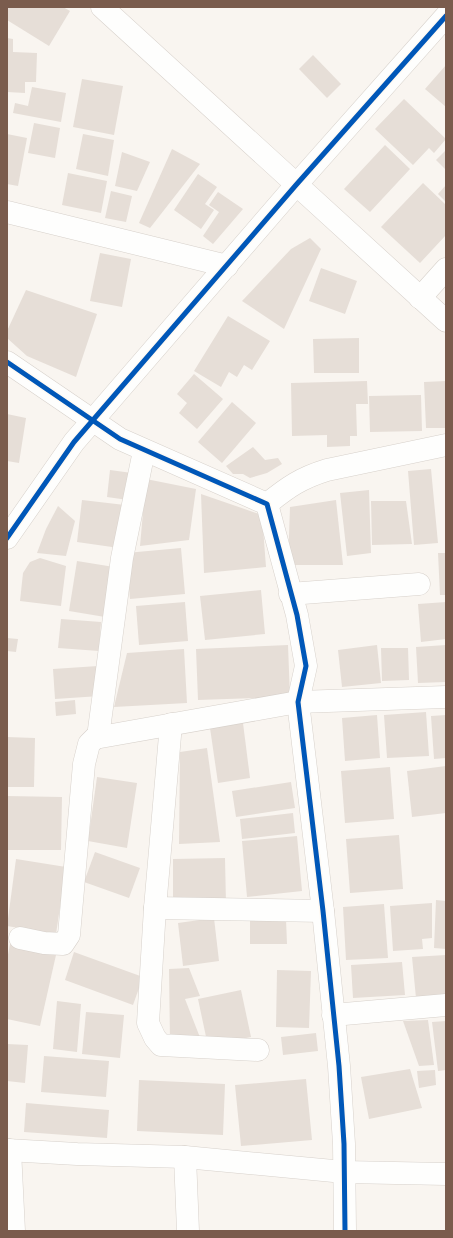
<svg xmlns="http://www.w3.org/2000/svg" width="453" height="1238" font-family="'Fira Sans Condensed',sans-serif">
	<style>
		.building { fill: #e6ded7 }
		.lines { fill: none; stroke-linecap: round; stroke-linejoin: round }
		.minor-casing { stroke: #d7d1cb; stroke-width: 23 }
		.minor { stroke: #fefefd; stroke-width: 22 }
		.cycleway-casing { stroke: #fffaf3; stroke-width: 8 }
		.cycleway { stroke: #0057b8; stroke-width: 5 }
	</style>
	<rect width="100%" height="100%" fill="#f9f5f0"/>
	<g class="building">
		<path d="M7,7H63L70,11L49,46L7,20Z"/>
		<path d="M7,38L13,39V52L37,53L36,82H25V93L7,92Z"/>
		<path d="M313,55L341,84L327,98L299,69Z"/>
		<path d="M446,65V107L425,89Z"/>
		<path d="M82,79L123,86L114,135L73,127Z"/>
		<path d="M32,87L66,93L61,122L13,113L15,103L28,106Z"/>
		<path d="M404,99L446,139L434,153L429,148L413,165L375,129Z"/>
		<path d="M34,123L60,128L55,158L28,153Z"/>
		<path d="M7,134L27,138L18,186L7,184Z"/>
		<path d="M83,134L114,140L108,176L76,169Z"/>
		<path d="M385,145L410,169L370,212L344,189Z"/>
		<path d="M172,149L200,164L150,228L139,223Z"/>
		<path d="M446,150V170L436,160Z"/>
		<path d="M122,152L150,162L137,191L115,186Z"/>
		<path d="M68,173L107,181L101,213L62,205Z"/>
		<path d="M198,174L217,187L205,204L214,210L201,229L174,210Z"/>
		<path d="M423,183L446,205V235L420,263L381,227Z"/>
		<path d="M446,185V202L438,194Z"/>
		<path d="M111,191L132,196L126,222L105,218Z"/>
		<path d="M218,192L243,209L213,244L203,236L219,212L209,205Z"/>
		<path d="M310,238L321,249L284,329L242,301L291,249Z"/>
		<path d="M100,253L131,259L122,307L90,301Z"/>
		<path d="M321,268L357,281L345,314L309,301Z"/>
		<path d="M26,290L97,314L76,377L27,356L7,338V331Z"/>
		<path d="M228,316L270,341L252,370L244,365L237,377L229,372L221,387L194,371Z"/>
		<path d="M359,338V373H314L313,339Z"/>
		<path d="M194,374L223,399L197,429L179,413L187,403L177,394Z"/>
		<path d="M367,381L368,404H356L357,436H350V446L327,447V435L292,436L291,383Z"/>
		<path d="M446,381V428H426L424,382Z"/>
		<path d="M421,395L422,431L370,432L369,396Z"/>
		<path d="M232,402L256,423L222,463L198,442Z"/>
		<path d="M7,414L26,418L19,463L7,461Z"/>
		<path d="M253,447L265,460L278,458L282,464L267,473L250,478L243,474H233L226,466Z"/>
		<path d="M431,469L438,543L414,545L408,471Z"/>
		<path d="M110,470L132,473L128,500L107,497Z"/>
		<path d="M146,479L196,489L189,540L140,546Z"/>
		<path d="M369,490L371,553L347,556L340,493Z"/>
		<path d="M201,494L262,515L266,567L204,573Z"/>
		<path d="M82,500L125,505L119,548L77,542Z"/>
		<path d="M336,500L343,565H288L290,507Z"/>
		<path d="M371,501H406L412,544L372,545Z"/>
		<path d="M58,506L75,521L66,556L37,553L46,529Z"/>
		<path d="M181,548L185,594L130,599L126,553Z"/>
		<path d="M438,553H446V595H440Z"/>
		<path d="M40,558L66,566L61,606L20,601L23,573L30,562Z"/>
		<path d="M77,561L114,567L105,617L69,611Z"/>
		<path d="M261,590L265,634L205,640L200,596Z"/>
		<path d="M185,602L188,641L139,645L136,606Z"/>
		<path d="M446,602V639L421,642L418,604Z"/>
		<path d="M61,619L101,622L99,651L58,648Z"/>
		<path d="M7,638L18,639L16,652L7,651Z"/>
		<path d="M288,645L290,697L198,700L196,649Z"/>
		<path d="M377,645L381,683L342,687L338,650Z"/>
		<path d="M446,645V682L418,683L416,647Z"/>
		<path d="M381,648H408L409,680L382,681Z"/>
		<path d="M184,649L187,703L114,707L127,653Z"/>
		<path d="M98,666L100,696L55,699L53,669Z"/>
		<path d="M75,700L76,714L56,716L55,702Z"/>
		<path d="M426,712L429,756L387,758L384,715Z"/>
		<path d="M377,715L380,758L345,761L342,718Z"/>
		<path d="M446,715V758L434,759L431,716Z"/>
		<path d="M243,723L250,778L218,783L210,728Z"/>
		<path d="M7,737L35,738L34,787H7Z"/>
		<path d="M207,748L220,842L179,844L180,752Z"/>
		<path d="M446,766V813L412,817L407,771Z"/>
		<path d="M390,767L394,819L345,823L341,771Z"/>
		<path d="M97,777L137,783L127,848L88,841Z"/>
		<path d="M291,782L295,808L236,817L232,791Z"/>
		<path d="M7,796L62,797L61,850H7Z"/>
		<path d="M293,813L295,833L242,839L240,819Z"/>
		<path d="M399,835L403,889L350,893L346,839Z"/>
		<path d="M297,836L302,891L247,897L242,841Z"/>
		<path d="M95,852L140,868L129,898L84,882Z"/>
		<path d="M225,858L226,904H173V859Z"/>
		<path d="M16,859L66,867L56,934L7,926Z"/>
		<path d="M436,900L446,901V949L434,948Z"/>
		<path d="M432,903V938L422,939L423,949L393,951L390,906Z"/>
		<path d="M384,904L388,958L346,960L343,907Z"/>
		<path d="M214,918L219,961L183,966L178,923Z"/>
		<path d="M286,919L287,944H250V920Z"/>
		<path d="M10,944L56,955L40,1026L7,1019V960Z"/>
		<path d="M74,952L143,977L133,1005L65,980Z"/>
		<path d="M446,955V994L416,998L412,957Z"/>
		<path d="M402,962L405,995L353,998L351,965Z"/>
		<path d="M189,968L200,996L185,999L201,1040L170,1041L169,969Z"/>
		<path d="M277,970L311,971L309,1028L276,1027Z"/>
		<path d="M241,990L251,1037L208,1046L198,999Z"/>
		<path d="M57,1001L81,1004L77,1052L53,1049Z"/>
		<path d="M86,1012L124,1015L120,1058L82,1054Z"/>
		<path d="M428,1020L434,1065L419,1066L403,1021Z"/>
		<path d="M446,1021V1070L438,1071L432,1022Z"/>
		<path d="M316,1033L318,1051L283,1055L281,1037Z"/>
		<path d="M7,1044L28,1045L25,1083L7,1081Z"/>
		<path d="M44,1056L109,1061L106,1097L41,1092Z"/>
		<path d="M410,1069L422,1108L369,1119L361,1077Z"/>
		<path d="M435,1070L436,1085L419,1088L417,1071Z"/>
		<path d="M306,1079L312,1140L241,1146L235,1085Z"/>
		<path d="M139,1080L225,1084L223,1135L137,1131Z"/>
		<path d="M26,1103L109,1110L107,1138L24,1132Z"/>
	</g>
	<g class="lines">
		<defs>
			<g id="minor">
				<path d="M102,7L446,321"/>
				<path d="M7,212L227,266"/>
				<path d="M420,298L446,269"/>
				<path d="M7,362L120,439L267,504L297,615L306,666L298,702L323,911L339,1066L344,1144L345,1231"/>
				<path d="M267,504C288,487 301,478 327,470L446,445"/>
				<path d="M7,538L74,442L296,185L446,16"/>
				<path d="M290,594L419,584"/>
				<path d="M171,724L155,908L148,1023L155,1038L161,1045L258,1050"/>
				<path d="M98,737L122,558L144,451"/>
				<path d="M155,908L323,911"/>
				<path d="M20,938L44,943L63,944L69,935L84,764L89,744L95,738L298,702L446,697"/>
				<path d="M333,1015L446,1005"/>
				<path d="M7,1150L77,1154L185,1157L344,1172L446,1174"/>
				<path d="M10,1150L14,1231"/>
				<path d="M185,1157L188,1231"/>
			</g>
		</defs>
		<use href="#minor" class="minor-casing"/>
		<use href="#minor" class="minor"/>
		<defs>
			<g id="cycleway">
				<path d="M7,362L120,439L267,504L297,615L306,666L298,702L323,911L339,1066L344,1144L345,1231"/>
				<path d="M7,538L74,442L296,185L446,16"/>
			</g>
		</defs>
		<use href="#cycleway" class="cycleway-casing"/>
		<use href="#cycleway" class="cycleway"/>
	</g>
	<rect width="453" height="1238" fill="none" stroke="#7a5c4d" stroke-width="16"/>
</svg>
